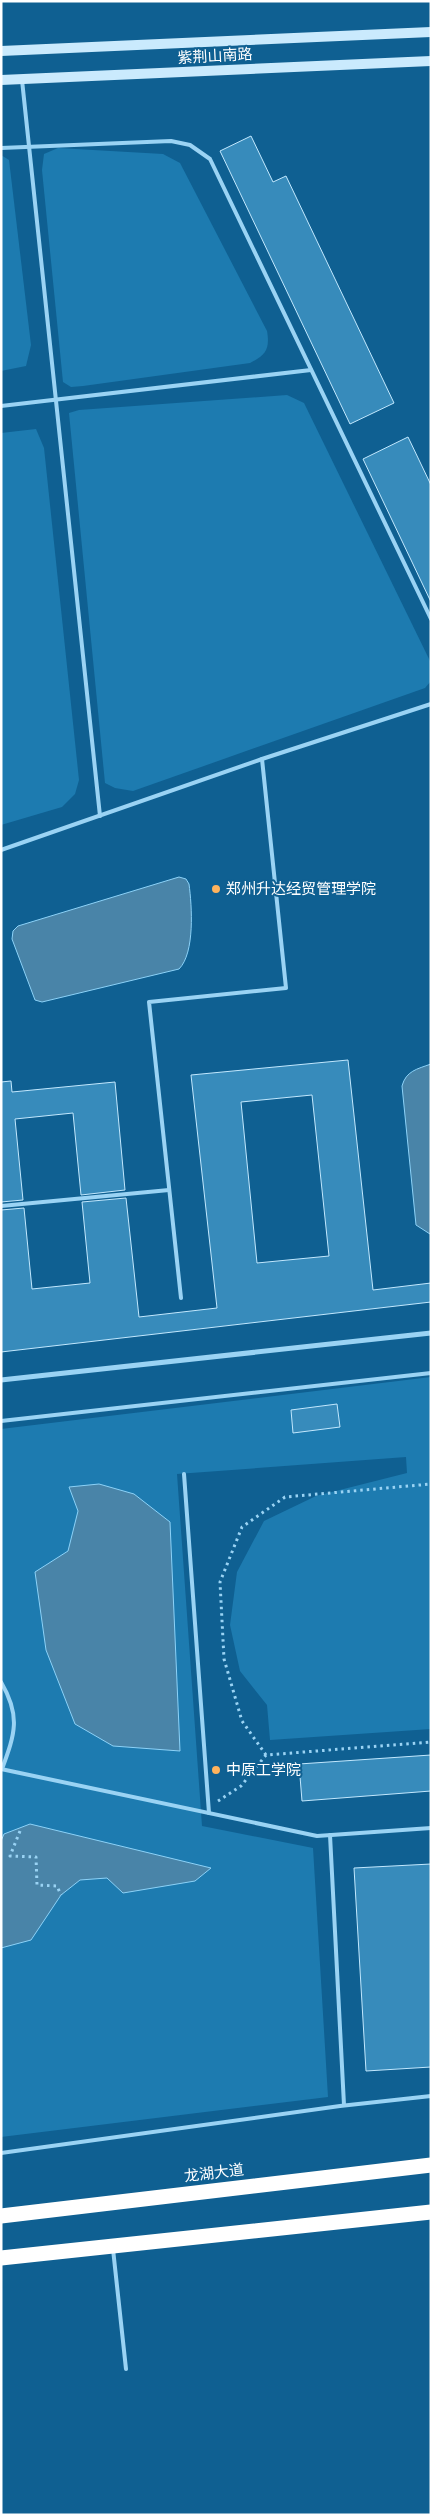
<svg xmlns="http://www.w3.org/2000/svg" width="432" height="2516" font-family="Rubik,'Noto Sans SC',sans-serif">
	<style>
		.green { fill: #1d7bb0 }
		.water { fill: #4984a8; stroke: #8cd2f8 }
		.building { fill: #378bbb; stroke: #c2e8fe; fill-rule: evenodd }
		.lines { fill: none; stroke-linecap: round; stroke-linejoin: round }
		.path { stroke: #9ad3f4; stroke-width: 3; stroke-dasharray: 2.5 4; stroke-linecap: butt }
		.lane { stroke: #9ad3f4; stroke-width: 4 }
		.street { stroke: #9ad3f4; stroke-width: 5 }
		.secondary { stroke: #caeafd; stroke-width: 10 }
		.highway { stroke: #fff; stroke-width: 15 }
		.poi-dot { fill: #ffb35d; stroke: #0f6092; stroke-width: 2 }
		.labels { text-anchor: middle; stroke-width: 4; stroke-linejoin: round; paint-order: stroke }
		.street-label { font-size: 15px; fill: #fff; stroke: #0f6092 }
		.poi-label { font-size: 15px; fill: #fff; stroke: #0f6092; text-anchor: start }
	</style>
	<rect width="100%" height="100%" fill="#0f6092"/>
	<g class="green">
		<path d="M58,148L163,154L180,163L267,331C270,349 266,355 250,363L83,386L71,387L63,382L42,170L44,154Z"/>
		<path d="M1,155L9,160L31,345L26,366L1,371Z"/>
		<path d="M287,395L304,403L431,663V681L425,688L133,791L115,788L105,783L69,413L79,410Z"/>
		<path d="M36,429L44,448L79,780L75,794L62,807L1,825V433Z"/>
		<path d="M431,1377V1729L270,1740L267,1705L240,1671L230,1625L237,1572L264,1521L316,1496L407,1473L406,1457L177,1474L202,1826L313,1848L328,2097L1,2137V1429Z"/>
	</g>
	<g class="water">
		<path d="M179,877L186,879L189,884C192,906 195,953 179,969L42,1002L35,1000L12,939L13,931L18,926Z"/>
		<path d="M431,1064V1234H430L416,1225L402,1086C406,1071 417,1069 431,1064Z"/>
		<path d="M99,1484L134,1494L170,1522L180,1751L113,1746L75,1724L46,1650L35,1572L68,1551L78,1511L69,1487Z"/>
		<path d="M30,1824L211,1868L195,1881L123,1893L107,1878L80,1880L61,1895L31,1940L1,1948V1841L4,1834Z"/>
	</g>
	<g class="building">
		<path d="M251,136L273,182L286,176L394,403L350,424L220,151Z"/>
		<path d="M408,437L431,485V602L363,459Z"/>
		<path d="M348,1060L373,1290L431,1283V1302L1,1352V1210L24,1208L32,1289L90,1283L82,1202L126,1198L139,1317L217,1308L191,1075ZM312,1095L329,1256L257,1263L241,1102Z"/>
		<path d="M11,1081L12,1092L115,1082L125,1190L81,1195L73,1113L15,1119L23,1200L1,1202V1082Z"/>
		<path d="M337,1404L340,1427L293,1433L291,1410Z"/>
		<path d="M431,1755V1791L302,1801L299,1764Z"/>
		<path d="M431,1864V2067L366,2071L354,1868Z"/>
	</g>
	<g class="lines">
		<g class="path">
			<path d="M266,1755L242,1721L224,1659L220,1582L242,1527L285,1497L431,1484"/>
			<path d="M218,1801L241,1786L266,1755L431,1742"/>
			<path d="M20,1831L10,1856L36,1857L37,1885L57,1886L61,1895"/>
		</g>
		<g class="lane">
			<path d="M22,80L100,816"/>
			<path d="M1,148L171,141L190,145L210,159L431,619"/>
			<path d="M1,406L311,370"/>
			<path d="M1,850L262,759L431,704"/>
			<path d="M1,1206L169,1190"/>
			<path d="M181,1298L149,1002L286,988L262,759"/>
			<path d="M1,1421L431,1373"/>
			<path d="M184,1474L209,1813"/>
			<path d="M1,1682C21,1716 15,1734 2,1769"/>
			<path d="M1,1769L317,1836L431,1828"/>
			<path d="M330,1835L344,2105"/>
			<path d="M1,2153L340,2106L431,2096"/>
			<path d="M113,2249L126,2369"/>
		</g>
		<path class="street" d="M1,1380L431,1333"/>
		<g class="secondary">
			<path d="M1,51L431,32"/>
			<path d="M1,80L431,61"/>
		</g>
		<g class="highway">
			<path d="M1,2216L431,2165"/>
			<path d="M1,2258L431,2212"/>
		</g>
	</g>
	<g class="poi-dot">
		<circle cx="216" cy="889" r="5"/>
		<circle cx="216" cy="1770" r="5"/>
	</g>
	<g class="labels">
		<g class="street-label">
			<text transform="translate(215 56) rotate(-3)" y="5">紫荆山南路</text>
			<text transform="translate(214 2173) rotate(-7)" y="5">龙湖大道</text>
		</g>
		<g class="poi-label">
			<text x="226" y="894">郑州升达经贸管理学院</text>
			<text x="226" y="1775">中原工学院</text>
		</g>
	</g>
	<rect width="432" height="2516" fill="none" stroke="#ffffff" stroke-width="5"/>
</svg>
